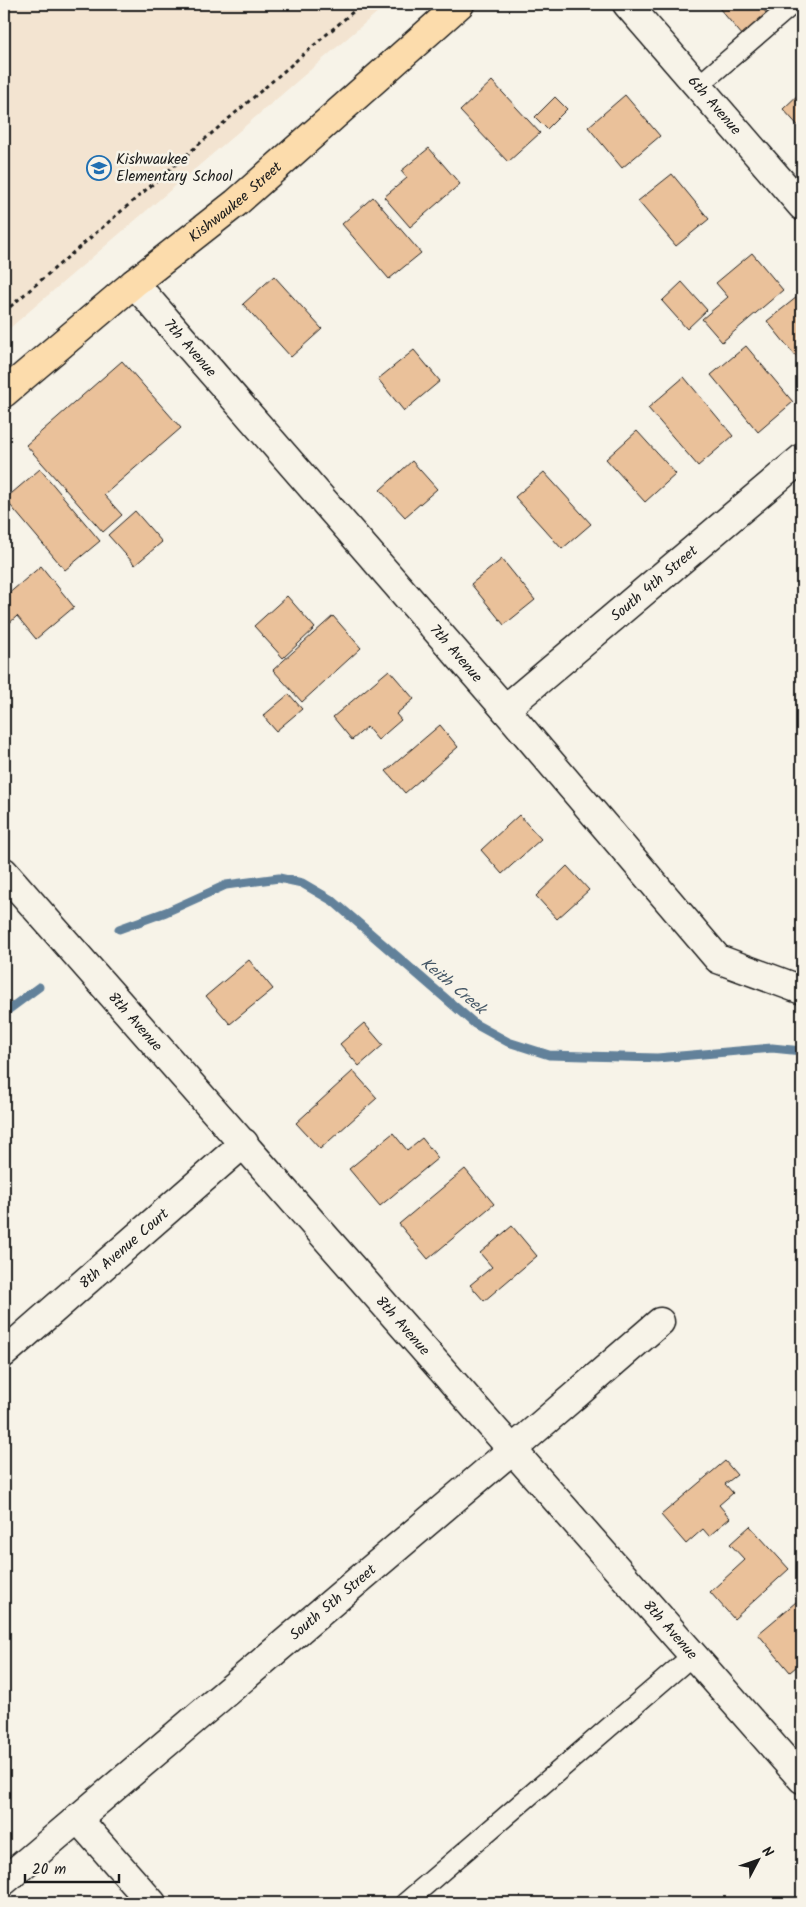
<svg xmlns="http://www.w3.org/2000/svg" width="806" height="1907" font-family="Kalam,sans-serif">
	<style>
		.built { fill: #f3e4d1 }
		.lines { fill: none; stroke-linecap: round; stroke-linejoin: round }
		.stream { stroke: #62819a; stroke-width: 9 }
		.building { fill: #eac19a; stroke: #1c1c1c }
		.lane-casing { stroke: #1c1c1c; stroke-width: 22 }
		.street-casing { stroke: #1c1c1c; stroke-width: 31 }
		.primary-casing { stroke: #1c1c1c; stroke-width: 31 }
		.path { stroke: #1c1c1c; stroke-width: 3; stroke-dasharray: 4 4; stroke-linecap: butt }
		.lane { stroke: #f7f3e8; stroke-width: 19 }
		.street { stroke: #f7f3e8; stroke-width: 28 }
		.primary { stroke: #fcdcac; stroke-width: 28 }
		.labels { text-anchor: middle; stroke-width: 5; stroke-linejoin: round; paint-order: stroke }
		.street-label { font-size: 15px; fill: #1c1c1c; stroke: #f7f3e8 }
		.poi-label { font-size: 15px; fill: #1c1c1c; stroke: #f7f3e8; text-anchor: start }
		.water-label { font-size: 16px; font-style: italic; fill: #455766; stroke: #f7f3e8 }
	</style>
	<rect width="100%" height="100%" fill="#f7f3e8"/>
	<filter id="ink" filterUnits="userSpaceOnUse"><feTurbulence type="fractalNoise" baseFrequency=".02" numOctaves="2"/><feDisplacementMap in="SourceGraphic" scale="10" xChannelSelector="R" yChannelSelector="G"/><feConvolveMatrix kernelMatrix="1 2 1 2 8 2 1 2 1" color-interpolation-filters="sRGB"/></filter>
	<g filter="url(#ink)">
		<path class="built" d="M4,4H387L4,333Z"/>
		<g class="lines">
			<g class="stream">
				<path d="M119,929L166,912L226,885L279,878L302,883L333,901L475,1024L508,1042L549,1055L657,1058L772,1048L802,1051"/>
				<path d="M4,1013L39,987"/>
			</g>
		</g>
		<g class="building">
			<path d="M725,4H759L768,15L743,36L719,8Z"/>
			<path d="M492,81L540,133L508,162L460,111Z"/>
			<path d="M802,91V130L783,109Z"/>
			<path d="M625,95L660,136L622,168L588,127Z"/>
			<path d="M555,97L567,109L547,129L535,117Z"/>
			<path d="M429,148L460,184L410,227L384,197L407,178L401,171Z"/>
			<path d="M672,174L709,219L676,246L638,201Z"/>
			<path d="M373,197L421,253L389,279L342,224Z"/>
			<path d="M752,253L783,290L722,342L702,319L728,297L716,283Z"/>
			<path d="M274,276L322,329L291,357L243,304Z"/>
			<path d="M682,282L707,310L687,329L662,301Z"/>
			<path d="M802,293V364L767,321Z"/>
			<path d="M746,346L793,402L758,432L711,375Z"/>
			<path d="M414,350L440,381L404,411L378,379Z"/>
			<path d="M122,361L181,428L104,495L122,515L103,532L26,445Z"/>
			<path d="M684,377L733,436L698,466L648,408Z"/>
			<path d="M637,431L676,474L645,502L606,459Z"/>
			<path d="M412,461L437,489L405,517L380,490Z"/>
			<path d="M40,469L100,541L65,570L5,499Z"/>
			<path d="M544,472L591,524L562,549L515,497Z"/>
			<path d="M135,511L162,542L135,565L108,535Z"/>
			<path d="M502,559L535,600L504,625L471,584Z"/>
			<path d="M41,566L74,607L36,639L17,616L4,628V591L7,595Z"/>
			<path d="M287,596L315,628L283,658L254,626Z"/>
			<path d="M333,616L361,648L302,702L273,670Z"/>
			<path d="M389,670L414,699L396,714L401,720L378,740L367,727L352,740L333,717Z"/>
			<path d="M289,694L302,709L276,731L263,716Z"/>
			<path d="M440,725L458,747L405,793L386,771Z"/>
			<path d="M519,815L541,839L502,874L481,850Z"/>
			<path d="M567,866L589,890L557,919L536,896Z"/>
			<path d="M249,960L273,989L230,1024L206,996Z"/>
			<path d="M364,1023L383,1045L359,1066L340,1044Z"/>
			<path d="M353,1071L377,1098L320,1149L296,1123Z"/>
			<path d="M393,1133L407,1150L422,1138L438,1158L380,1206L349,1169Z"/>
			<path d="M465,1169L494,1204L428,1259L399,1224Z"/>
			<path d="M512,1226L537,1256L484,1301L470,1285L492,1267L480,1253Z"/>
			<path d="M725,1461L737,1475L725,1484L733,1493L719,1505L730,1518L709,1536L703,1529L686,1544L661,1515Z"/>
			<path d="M750,1526L789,1569L734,1619L710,1592L745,1560L730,1544Z"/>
			<path d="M802,1597V1662L790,1672L758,1634Z"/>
		</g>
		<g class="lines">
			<defs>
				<g id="lane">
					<path d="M698,86L793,4"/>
					<path d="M405,1903L693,1655"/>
				</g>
				<g id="street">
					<path id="s1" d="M627,4L802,206"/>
					<path id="s2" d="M134,283L505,709L718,959L802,990"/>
					<path id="s3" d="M505,709L802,458"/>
					<path id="s4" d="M4,872L802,1779"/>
					<path id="s5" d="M4,1353L244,1143"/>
					<path d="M77,1818L152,1903"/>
					<path id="s6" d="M4,1881L513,1449L660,1322"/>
				</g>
				<g id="primary">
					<path id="s7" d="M4,393L134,283L236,203L460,4"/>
				</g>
			</defs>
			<use href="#lane" class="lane-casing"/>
			<use href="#street" class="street-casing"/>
			<use href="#primary" class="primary-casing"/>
			<path class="path" d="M4,312L362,4"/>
			<use href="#lane" class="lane"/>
			<use href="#street" class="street"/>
			<use href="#primary" class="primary"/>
		</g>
	</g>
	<defs>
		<symbol id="school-ring" viewBox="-11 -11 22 22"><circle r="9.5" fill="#f7f3e8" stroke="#1f6fb2" stroke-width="1.5"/><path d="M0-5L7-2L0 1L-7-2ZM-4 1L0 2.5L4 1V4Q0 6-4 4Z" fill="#1f6fb2"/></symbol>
	</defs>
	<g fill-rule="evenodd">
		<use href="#school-ring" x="85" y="154" width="28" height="28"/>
	</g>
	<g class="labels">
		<g class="street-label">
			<text dy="5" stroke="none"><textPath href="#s1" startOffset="134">6th Avenue</textPath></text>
			<text dy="5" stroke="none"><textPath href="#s7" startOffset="300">Kishwaukee Street</textPath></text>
			<text dy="5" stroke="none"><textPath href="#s2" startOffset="86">7th Avenue</textPath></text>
			<text dy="5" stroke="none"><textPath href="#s3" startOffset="195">South 4th Street</textPath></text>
			<text dy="5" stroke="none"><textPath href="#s2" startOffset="491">7th Avenue</textPath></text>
			<text dy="5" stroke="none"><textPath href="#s4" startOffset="199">8th Avenue</textPath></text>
			<text dy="5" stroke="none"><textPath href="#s5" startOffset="159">8th Avenue Court</textPath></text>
			<text dy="5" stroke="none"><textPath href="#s4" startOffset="604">8th Avenue</textPath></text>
			<text dy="5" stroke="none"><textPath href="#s6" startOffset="431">South 5th Street</textPath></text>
			<text dy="5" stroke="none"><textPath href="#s4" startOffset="1009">8th Avenue</textPath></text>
		</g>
		<g class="poi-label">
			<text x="116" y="164">Kishwaukee<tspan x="116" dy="17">Elementary School</tspan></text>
		</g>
		<g class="water-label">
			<text transform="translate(454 985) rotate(40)" y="6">Keith Creek</text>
		</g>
	</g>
	<rect width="806" height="1907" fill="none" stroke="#f7f3e8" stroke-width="20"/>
	<rect x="10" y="10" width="786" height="1887" fill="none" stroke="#1c1c1c" stroke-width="2" filter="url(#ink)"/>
	<g transform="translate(758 1860) rotate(49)" stroke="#f7f3e8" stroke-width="4" paint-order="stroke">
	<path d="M0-4L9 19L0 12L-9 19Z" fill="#1c1c1c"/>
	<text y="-8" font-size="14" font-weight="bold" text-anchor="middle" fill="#1c1c1c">N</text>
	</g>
	<path d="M25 1874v8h94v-8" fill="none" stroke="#1c1c1c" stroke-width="2.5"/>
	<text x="32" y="1874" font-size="15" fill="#1c1c1c" stroke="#f7f3e8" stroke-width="4" paint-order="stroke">20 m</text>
</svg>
